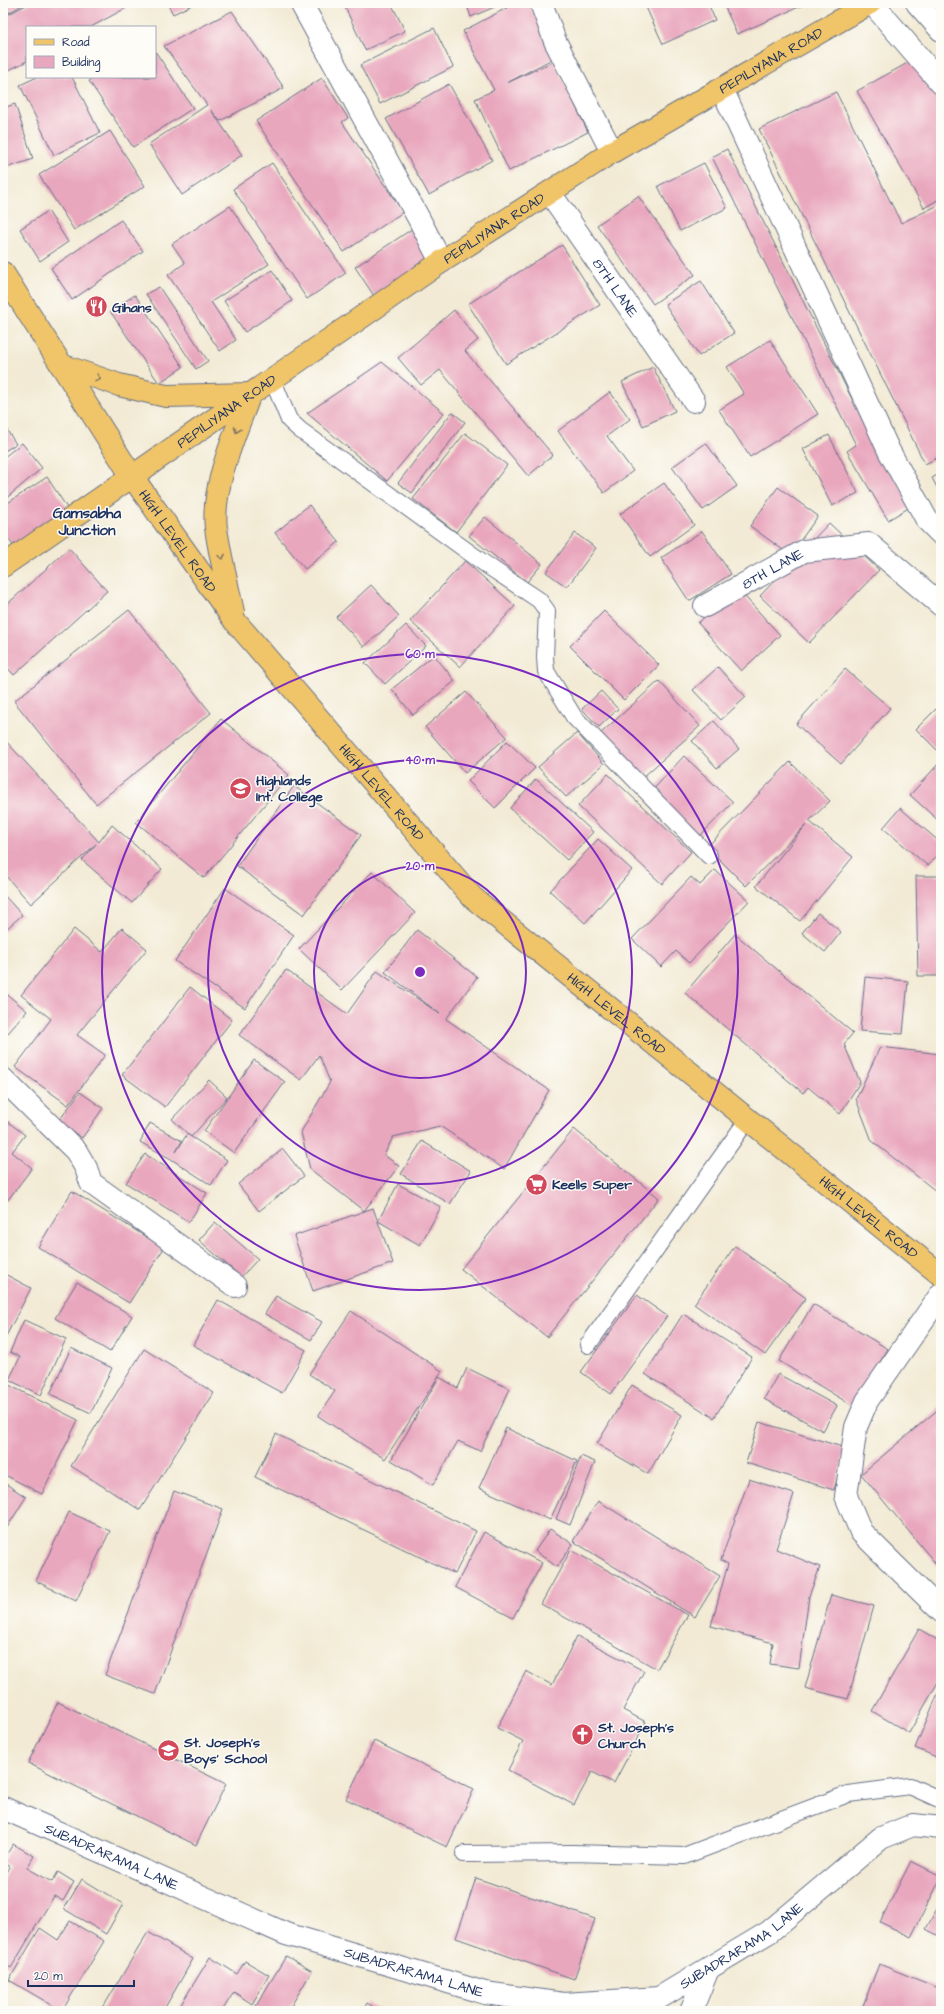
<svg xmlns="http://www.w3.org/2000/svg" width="944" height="2014" font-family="'Architects Daughter',sans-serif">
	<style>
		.building { fill: #e9a7be }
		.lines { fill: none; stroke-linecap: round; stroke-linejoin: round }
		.service-casing { stroke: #667087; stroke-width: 18 }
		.minor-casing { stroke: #667087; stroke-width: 24 }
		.primary-casing { stroke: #667087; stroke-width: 24 }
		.trunk-casing { stroke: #667087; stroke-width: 24 }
		.service { stroke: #fff; stroke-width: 16 }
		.minor { stroke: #fff; stroke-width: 22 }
		.primary { stroke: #f0c469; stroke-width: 22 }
		.trunk { stroke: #f0c469; stroke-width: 22 }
		.oneway { stroke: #7b7263 }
		.ring { fill: none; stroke: #7b2cbf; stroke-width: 2 }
		.labels { text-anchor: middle; stroke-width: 3; stroke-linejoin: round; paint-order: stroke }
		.street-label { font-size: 14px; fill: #1b2f5e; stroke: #fdfcf7 }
		.poi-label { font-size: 14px; font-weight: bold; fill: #1b2f5e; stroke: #fdfcf7; text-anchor: start }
		.neighbourhood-label { font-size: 15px; font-weight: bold; fill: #1b2f5e; stroke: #fdfcf7 }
		.centre { fill: #7b2cbf; stroke: #fdfcf7; stroke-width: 2 }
		.ring-label { font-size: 12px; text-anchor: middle; font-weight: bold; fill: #7b2cbf; stroke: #fdfcf7; stroke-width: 3; stroke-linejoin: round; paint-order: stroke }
	</style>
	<rect width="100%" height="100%" fill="#fdfcf7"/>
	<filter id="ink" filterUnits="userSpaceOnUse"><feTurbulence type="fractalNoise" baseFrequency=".025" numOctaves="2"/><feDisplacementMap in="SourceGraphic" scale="8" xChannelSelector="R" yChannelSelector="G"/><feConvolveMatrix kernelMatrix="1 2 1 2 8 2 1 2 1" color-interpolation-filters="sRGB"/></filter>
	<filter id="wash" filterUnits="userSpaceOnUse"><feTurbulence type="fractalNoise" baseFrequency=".012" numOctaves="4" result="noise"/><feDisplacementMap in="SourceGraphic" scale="16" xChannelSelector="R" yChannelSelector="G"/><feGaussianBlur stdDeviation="0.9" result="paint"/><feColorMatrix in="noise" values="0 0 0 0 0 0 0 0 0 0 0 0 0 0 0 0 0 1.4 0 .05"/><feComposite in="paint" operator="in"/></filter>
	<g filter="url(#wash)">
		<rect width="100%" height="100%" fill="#f2ead4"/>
		<g id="blocks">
			<g class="building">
				<path d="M3,3H26L3,16Z"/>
				<path d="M30,3H123L126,8L91,27H27V61L3,73V17Z"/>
				<path d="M167,3H196L173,14Z"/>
				<path d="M343,3H391L405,31L365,50Z"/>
				<path d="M466,3H504L471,17Z"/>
				<path d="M516,3H528L556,57L507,83L554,61L588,132L509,171L475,99L494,90L463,31Z"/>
				<path d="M644,3H708L715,20L663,44Z"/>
				<path d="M723,3H808L737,34Z"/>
				<path d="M232,11L284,88L220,121L211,110L242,155L182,195L149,144L207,105L164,46Z"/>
				<path d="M434,28L453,67L380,104L360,65Z"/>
				<path d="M155,51L193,108L133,147L89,81L94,77H155Z"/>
				<path d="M922,55L941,88V198L924,208L857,91Z"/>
				<path d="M37,77H72L100,133L54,155L20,85Z"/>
				<path d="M322,78L348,118L342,122L403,212L344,252L256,121Z"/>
				<path d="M449,84L492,160L429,195L386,119Z"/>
				<path d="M836,92L901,223L941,204V456L925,464L759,129Z"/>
				<path d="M15,104L33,159L3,169V108Z"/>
				<path d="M110,131L145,186L74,230L39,175Z"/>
				<path d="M727,149L873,441L912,506L888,520L847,451L856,445L712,157Z"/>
				<path d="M272,163L346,273L307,299L233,189Z"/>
				<path d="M704,163L727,208L680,231L658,186Z"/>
				<path d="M638,196L695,275L653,304L597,225Z"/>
				<path d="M230,206L269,264L211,302L236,340L220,351L168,275L185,263L172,244Z"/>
				<path d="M48,211L68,242L40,261L20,229Z"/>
				<path d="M121,220L143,251L72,300L51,268Z"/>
				<path d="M412,229L432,258L374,296L355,267Z"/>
				<path d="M562,245L600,305L506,364L468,304Z"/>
				<path d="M272,270L292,301L245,332L224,301Z"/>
				<path d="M701,281L734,333L699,356L665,304Z"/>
				<path d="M159,287L208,361L196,369L146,294Z"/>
				<path d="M135,295L183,367L159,383L110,311Z"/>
				<path d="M454,310L478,340L465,351L553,455L528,476L440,370L421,385L398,358Z"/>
				<path d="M770,340L818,414L750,457L719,410L744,394L727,367Z"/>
				<path d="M382,362L444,413L387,481L307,413Z"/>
				<path d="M653,367L675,411L643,426L622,382Z"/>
				<path d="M610,392L630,419L607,436L633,471L604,493L558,431Z"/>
				<path d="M452,412L465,422L412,493L398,483Z"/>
				<path d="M3,424L16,444L3,452Z"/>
				<path d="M465,433L507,465L456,532L413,499Z"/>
				<path d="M829,435L858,493L832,506L803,449Z"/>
				<path d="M22,443L42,468L3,501V458Z"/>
				<path d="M706,443L737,486L703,510L672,467Z"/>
				<path d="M941,473V495L932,478Z"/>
				<path d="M47,477L69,511L14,547L3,531V506Z"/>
				<path d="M664,483L694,525L650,557L620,514Z"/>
				<path d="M778,487L818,516L790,555L750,526Z"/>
				<path d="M309,505L339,542L305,569L275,533Z"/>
				<path d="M485,517L542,564L527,582L469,536Z"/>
				<path d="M829,523L879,570L809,643L760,596Z"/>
				<path d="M702,531L731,574L689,601L661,558Z"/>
				<path d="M575,533L596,548L567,587L546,572Z"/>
				<path d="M69,548L107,591L14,675L3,663V608Z"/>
				<path d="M465,561L515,606L460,667L410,621Z"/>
				<path d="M371,585L399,616L364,647L336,617Z"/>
				<path d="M737,588L780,635L741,671L698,623Z"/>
				<path d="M129,610L211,713L96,804L14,701Z"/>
				<path d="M604,611L659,665L624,700L570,646Z"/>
				<path d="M406,625L426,646L385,684L365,663Z"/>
				<path d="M434,655L455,681L413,715L392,689Z"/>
				<path d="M718,667L746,697L721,720L693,690Z"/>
				<path d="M845,669L890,708L841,764L796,724Z"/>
				<path d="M659,681L700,726L642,778L601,733Z"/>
				<path d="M601,691L618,709L599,727L582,709Z"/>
				<path d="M466,692L507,737L465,773L425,727Z"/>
				<path d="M936,709L941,714V754L916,729Z"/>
				<path d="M221,719L289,775L204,878L136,822Z"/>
				<path d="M714,721L739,749L717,768L692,741Z"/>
				<path d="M577,733L604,764L566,797L538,767Z"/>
				<path d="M3,738L99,842L112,825L162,869L132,903L82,860L96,844L31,904L3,873Z"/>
				<path d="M507,741L535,768L495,808L468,781Z"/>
				<path d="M684,756L733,802L698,838L650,793Z"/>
				<path d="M941,761V823L910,795Z"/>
				<path d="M790,762L830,801L809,821L853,857L800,921L756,886L806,825L746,886L707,847Z"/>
				<path d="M608,774L691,852L662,884L578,806Z"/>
				<path d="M536,779L593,832L567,860L510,808Z"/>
				<path d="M294,786L361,835L304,915L237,866Z"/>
				<path d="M900,808L941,843V851L928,866L883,828Z"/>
				<path d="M598,839L632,870L585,923L550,891Z"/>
				<path d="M715,870L749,901L689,963L676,951L661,967L632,939L691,877L700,885Z"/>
				<path d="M372,872L415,913L342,990L299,949Z"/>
				<path d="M916,876H941V976H918Z"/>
				<path d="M225,888L294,935L245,1008L175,961Z"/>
				<path d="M3,894L22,915L3,932Z"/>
				<path d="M818,913L841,932L825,952L802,933Z"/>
				<path d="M122,928L147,949L77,1035L105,1055L68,1105L15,1067L51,1019L21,995L74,929L102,952Z"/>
				<path d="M417,930L477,977L446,1019L549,1090L504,1169L440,1126L393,1137L384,1155L399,1166L364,1211L310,1169L301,1132L330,1082L319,1055L301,1080L239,1035L286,970L347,1014L377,971L440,1014L385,972Z"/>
				<path d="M735,934L853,1033L844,1044L860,1082L840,1114L808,1087L803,1093L685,993Z"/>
				<path d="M865,977L908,981L903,1034L860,1031Z"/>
				<path d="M190,987L232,1020L165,1107L122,1075Z"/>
				<path d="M3,991L27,1011L3,1039Z"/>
				<path d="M880,1047L941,1054V1195L872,1141L856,1099Z"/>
				<path d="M254,1060L285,1082L234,1153L204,1131Z"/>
				<path d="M209,1080L227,1097L191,1137L172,1119Z"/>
				<path d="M80,1092L103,1108L82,1138L58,1122Z"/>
				<path d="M3,1118L25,1135L12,1152L32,1168L7,1201L3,1198Z"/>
				<path d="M150,1123L182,1141L176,1152L187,1134L227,1160L211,1185L171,1159L140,1142Z"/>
				<path d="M574,1129L659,1198L547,1337L461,1269Z"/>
				<path d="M422,1141L471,1171L450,1204L401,1174Z"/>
				<path d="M283,1149L304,1176L259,1211L238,1184Z"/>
				<path d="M145,1154L207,1193L189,1222L126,1183Z"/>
				<path d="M398,1184L441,1207L420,1245L378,1221Z"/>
				<path d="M72,1191L164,1248L129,1303L38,1247Z"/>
				<path d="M373,1208L393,1263L313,1291L294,1236Z"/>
				<path d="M215,1222L258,1259L241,1277L199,1240Z"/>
				<path d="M735,1246L806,1298L765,1355L694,1304Z"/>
				<path d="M3,1273L31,1288L3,1342Z"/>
				<path d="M77,1282L132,1316L110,1352L55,1318Z"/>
				<path d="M637,1295L667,1316L611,1394L581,1372Z"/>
				<path d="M276,1296L322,1322L311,1340L265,1314Z"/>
				<path d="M218,1300L306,1350L282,1393L193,1345Z"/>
				<path d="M813,1304L888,1349L853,1406L779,1361Z"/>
				<path d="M351,1311L442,1371L385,1459L318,1416L335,1391L309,1374Z"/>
				<path d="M683,1314L752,1357L714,1418L645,1374Z"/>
				<path d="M24,1320L66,1339L41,1395L9,1380L20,1357L10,1352Z"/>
				<path d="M71,1348L112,1368L91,1413L50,1394Z"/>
				<path d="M144,1349L214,1393L140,1510L71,1466Z"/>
				<path d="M467,1368L510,1389L480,1451L458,1441L433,1485L391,1460L439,1377L458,1388Z"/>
				<path d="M778,1374L837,1406L823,1431L764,1399Z"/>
				<path d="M3,1382L78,1420L42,1494L3,1474Z"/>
				<path d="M632,1385L682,1415L648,1474L597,1444Z"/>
				<path d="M941,1407V1570L861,1474Z"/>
				<path d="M759,1422L846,1448L834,1490L746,1463Z"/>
				<path d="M506,1428L577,1461L550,1520L479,1488Z"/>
				<path d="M276,1434L476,1531L455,1574L255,1477Z"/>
				<path d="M581,1456L595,1462L570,1525L556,1519Z"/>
				<path d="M749,1479L794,1494L776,1549L820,1567L809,1596L799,1668L770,1664L773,1643L711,1626L728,1564L721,1560Z"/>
				<path d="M3,1482L26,1497L3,1534Z"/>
				<path d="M174,1491L223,1509L155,1694L105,1675Z"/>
				<path d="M598,1501L720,1576L695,1617L573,1541Z"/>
				<path d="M69,1512L110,1531L76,1601L36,1581Z"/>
				<path d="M550,1529L573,1544L557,1567L535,1551Z"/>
				<path d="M484,1532L542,1563L513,1618L455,1587Z"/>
				<path d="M571,1550L688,1615L657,1669L541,1604Z"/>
				<path d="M831,1595L874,1606L848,1699L805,1688Z"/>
				<path d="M919,1629L941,1642V1677L909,1733L872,1711Z"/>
				<path d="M577,1636L644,1671L623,1710L646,1722L614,1783L592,1772L574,1805L508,1770L523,1741L497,1728L526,1671L552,1685Z"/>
				<path d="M941,1686V1759L915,1748Z"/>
				<path d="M58,1702L226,1784L196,1845L28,1763Z"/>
				<path d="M374,1741L474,1789L447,1847L346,1799Z"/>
				<path d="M13,1844L34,1856L27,1868L52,1882L58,1872L74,1882L63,1901L54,1896L11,1968L3,1963V1879L10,1867L3,1863V1861Z"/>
				<path d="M911,1861L941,1876V1878L911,1937L880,1922Z"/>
				<path d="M476,1878L595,1919L574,1979L456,1938Z"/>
				<path d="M82,1879L123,1904L106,1934L64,1909Z"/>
				<path d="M941,1901V1937L926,1929Z"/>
				<path d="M70,1921L104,1941L62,2011L9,1980L40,1928L58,1940Z"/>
				<path d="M148,1932L193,1959L163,2011H101Z"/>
				<path d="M286,1956L312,1971L288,2011H253Z"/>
				<path d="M210,1957L237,1974L245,1961L269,1975L252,2004L234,1992L222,2011H177Z"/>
				<path d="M879,1964L941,1989V2011H861Z"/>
				<path d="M367,2003L380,2011H363Z"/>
			</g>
		</g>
	</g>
	<g filter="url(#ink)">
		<use href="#blocks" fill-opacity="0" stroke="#667087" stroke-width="1"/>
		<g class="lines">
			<defs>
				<g id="service">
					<path d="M272,378L289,420L300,430L488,566L539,600L547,611L545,657L546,671L574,717L709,856"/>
					<path d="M588,1345L748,1119"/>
					<path d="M464,1854L572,1853L684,1856L848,1794L910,1786L941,1800"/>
				</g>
				<g id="minor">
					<path d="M301,3L419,219L441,262"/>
					<path d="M541,3L555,41L612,152"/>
					<path d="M872,3L941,83"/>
					<path d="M917,3L941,30"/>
					<path d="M722,89L889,451L927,520L941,534"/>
					<path id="s1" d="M550,193L694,401"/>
					<path id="s2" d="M705,606L804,551L869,544L941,605"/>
					<path d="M3,1079L76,1151L86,1168L91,1183L235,1286"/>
					<path d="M941,1294L867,1401L856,1427L846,1496L861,1532L941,1611"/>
					<path id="s3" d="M3,1808L286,1934L485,1993L564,2004L659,1998L769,1932L881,1838L913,1825L941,1828"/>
					<path d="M691,2011L708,1969"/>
				</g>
				<g id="primary">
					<path id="s4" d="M3,566L441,262L612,152L870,3"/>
				</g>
				<g id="trunk">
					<path id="s5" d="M3,273L131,475L234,620L472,897L941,1275"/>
					<path d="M61,365L119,385L166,396L250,394C236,432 211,487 216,528C220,556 227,584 233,612"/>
				</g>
			</defs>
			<use href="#service" class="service-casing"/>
			<use href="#minor" class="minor-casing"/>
			<use href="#primary" class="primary-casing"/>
			<use href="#trunk" class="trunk-casing"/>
			<use href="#service" class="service"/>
			<use href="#minor" class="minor"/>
			<use href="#primary" class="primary"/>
			<use href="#trunk" class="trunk"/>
		</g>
		<defs><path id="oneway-chevron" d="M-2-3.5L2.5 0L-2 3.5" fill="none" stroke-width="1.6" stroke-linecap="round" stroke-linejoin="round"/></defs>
		<g class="oneway">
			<use href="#oneway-chevron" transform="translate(98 378) rotate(19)"/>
			<use href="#oneway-chevron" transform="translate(237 430) rotate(110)"/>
			<use href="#oneway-chevron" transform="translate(222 557) rotate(79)"/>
		</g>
	</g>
	<g class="ring">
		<circle cx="420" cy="972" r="106"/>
		<circle cx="420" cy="972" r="212"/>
		<circle cx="420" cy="972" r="318"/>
	</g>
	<defs>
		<symbol id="restaurant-disc" viewBox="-11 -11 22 22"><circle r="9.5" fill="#d1495b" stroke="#fdfcf7"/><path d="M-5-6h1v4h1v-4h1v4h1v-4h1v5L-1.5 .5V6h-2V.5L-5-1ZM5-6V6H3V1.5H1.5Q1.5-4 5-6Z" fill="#fff"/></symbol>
		<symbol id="school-disc" viewBox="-11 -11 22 22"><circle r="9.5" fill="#d1495b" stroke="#fdfcf7"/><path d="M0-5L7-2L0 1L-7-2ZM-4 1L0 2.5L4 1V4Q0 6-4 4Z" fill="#fff"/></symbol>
		<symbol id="supermarket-disc" viewBox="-11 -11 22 22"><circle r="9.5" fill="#d1495b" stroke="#fdfcf7"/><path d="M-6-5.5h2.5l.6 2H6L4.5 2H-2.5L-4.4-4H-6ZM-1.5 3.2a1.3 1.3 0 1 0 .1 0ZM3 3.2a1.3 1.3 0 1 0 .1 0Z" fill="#fff"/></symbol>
		<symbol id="church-disc" viewBox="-11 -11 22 22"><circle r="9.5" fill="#d1495b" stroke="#fdfcf7"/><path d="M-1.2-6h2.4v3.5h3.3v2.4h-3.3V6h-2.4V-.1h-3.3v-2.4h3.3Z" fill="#fff"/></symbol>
	</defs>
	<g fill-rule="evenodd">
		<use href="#restaurant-disc" x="84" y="294" width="25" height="25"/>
		<use href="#school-disc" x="228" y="776" width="25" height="25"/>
		<use href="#supermarket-disc" x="524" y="1172" width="25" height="25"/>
		<use href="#church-disc" x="570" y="1722" width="25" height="25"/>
		<use href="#school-disc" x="156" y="1738" width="25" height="25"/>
	</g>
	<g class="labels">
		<g class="street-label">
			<text dy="5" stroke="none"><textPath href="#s4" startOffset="920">PEPILIYANA ROAD</textPath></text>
			<text dy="5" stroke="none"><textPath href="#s4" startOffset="596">PEPILIYANA ROAD</textPath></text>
			<text dy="5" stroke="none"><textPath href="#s1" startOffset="115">8TH LANE</textPath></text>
			<text dy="5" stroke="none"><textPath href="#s4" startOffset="272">PEPILIYANA ROAD</textPath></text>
			<text dy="5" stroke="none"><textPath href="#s5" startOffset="320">HIGH LEVEL ROAD</textPath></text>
			<text dy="5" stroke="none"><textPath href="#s2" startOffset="77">8TH LANE</textPath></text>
			<text dy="5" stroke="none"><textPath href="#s5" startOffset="644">HIGH LEVEL ROAD</textPath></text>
			<text dy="5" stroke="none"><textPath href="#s5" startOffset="968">HIGH LEVEL ROAD</textPath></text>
			<text dy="5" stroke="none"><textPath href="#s5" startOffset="1292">HIGH LEVEL ROAD</textPath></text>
			<text dy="5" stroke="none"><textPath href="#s3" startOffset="119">SUBADRARAMA LANE</textPath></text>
			<text dy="5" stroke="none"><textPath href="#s3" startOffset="790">SUBADRARAMA LANE</textPath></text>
			<text dy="5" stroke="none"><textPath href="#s3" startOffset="443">SUBADRARAMA LANE</textPath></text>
		</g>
		<g class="poi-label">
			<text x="112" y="312">Gihans</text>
			<text x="256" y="785">Highlands<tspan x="256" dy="16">Int. College</tspan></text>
			<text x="552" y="1189">Keells Super</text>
			<text x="598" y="1732">St. Joseph's<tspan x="598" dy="16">Church</tspan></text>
			<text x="184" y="1747">St. Joseph's<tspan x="184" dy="16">Boys' School</tspan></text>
		</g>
		<g class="neighbourhood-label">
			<text x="87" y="518">Gamsabha<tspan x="87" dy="17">Junction</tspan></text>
		</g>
	</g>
	<circle cx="420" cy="972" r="6" class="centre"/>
	<g class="ring-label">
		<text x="420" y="658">60 m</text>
		<text x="420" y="764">40 m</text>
		<text x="420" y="870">20 m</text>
	</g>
	<rect width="944" height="2014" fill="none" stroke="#fdfcf7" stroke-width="16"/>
	<rect x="26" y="26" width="130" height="52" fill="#fdfcf7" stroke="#a3aaba"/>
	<rect x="34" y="39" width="20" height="6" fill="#f0c469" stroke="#a3aaba"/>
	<text x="62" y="46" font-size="12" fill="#1b2f5e">Road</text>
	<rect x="34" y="56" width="20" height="12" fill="#e9a7be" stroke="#a3aaba"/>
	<text x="62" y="66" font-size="12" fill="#1b2f5e">Building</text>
	<path d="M28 1980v6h106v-6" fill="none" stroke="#1b2f5e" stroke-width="2"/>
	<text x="34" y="1980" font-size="12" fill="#1b2f5e" stroke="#fdfcf7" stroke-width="3" paint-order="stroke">20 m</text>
</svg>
